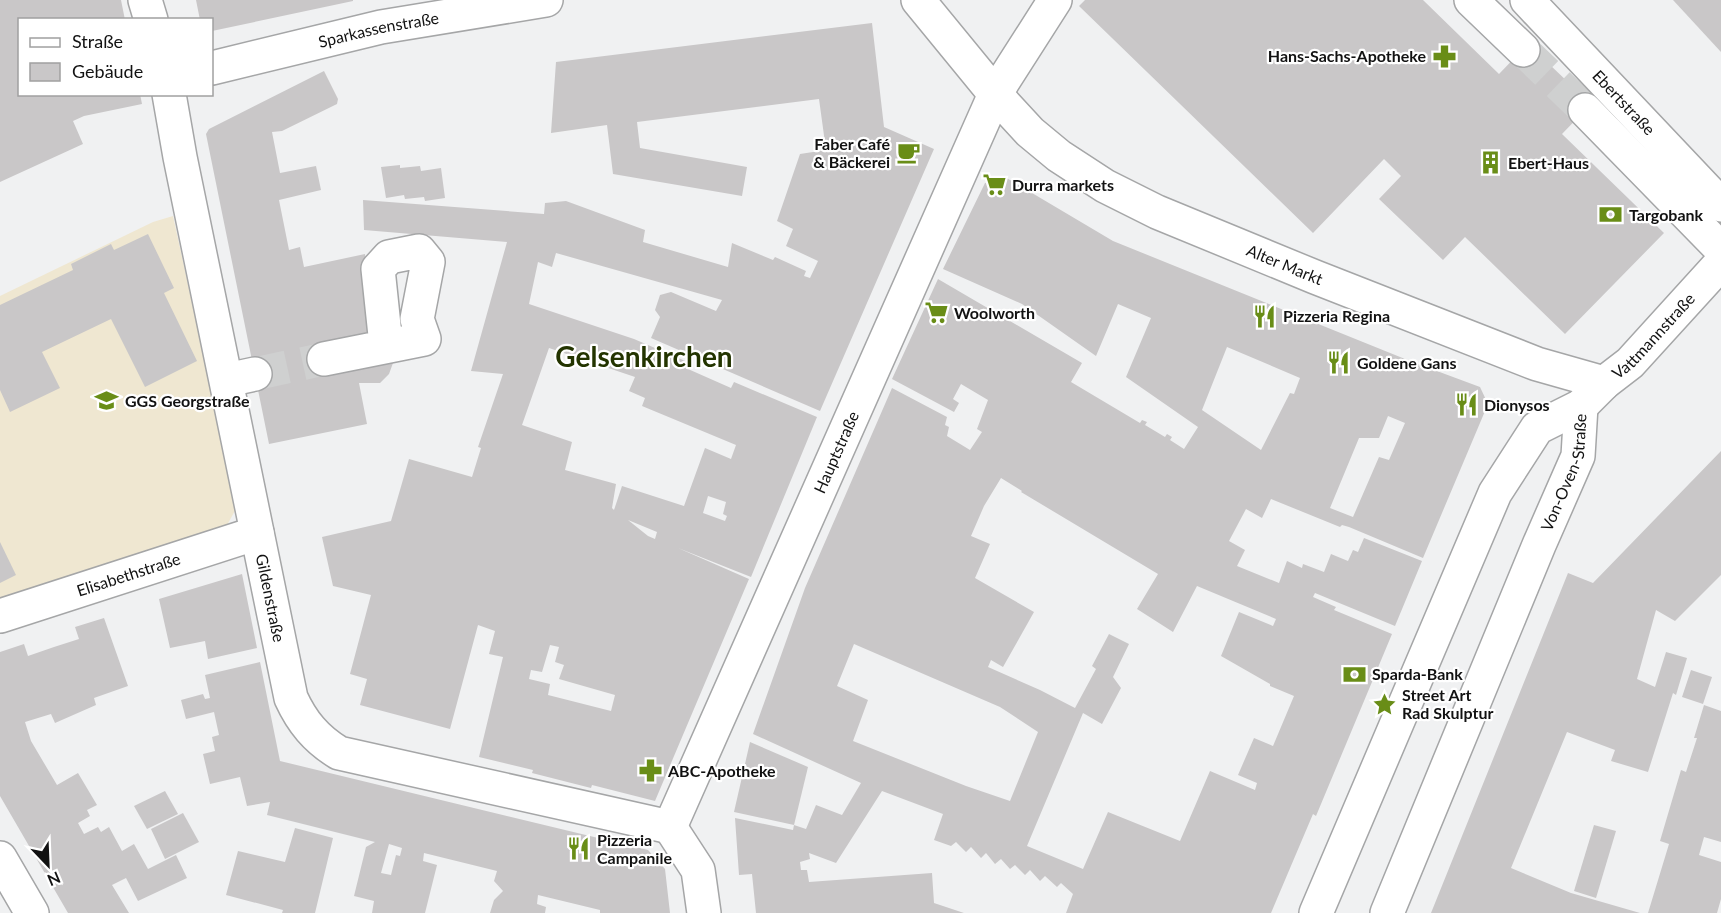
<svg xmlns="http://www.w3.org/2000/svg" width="1721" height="913" font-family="Lato,sans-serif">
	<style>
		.education { fill: #efe7d1 }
		.building { fill: #c9c7c8; fill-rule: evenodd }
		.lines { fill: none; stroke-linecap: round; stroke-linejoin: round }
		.minor-tunnel { stroke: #cfd0d0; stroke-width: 33; stroke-dasharray: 33 16; stroke-linecap: butt }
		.minor-casing { stroke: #a5a6a7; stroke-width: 36 }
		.minor { stroke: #fff; stroke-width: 33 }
		.labels { text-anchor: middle; stroke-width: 4.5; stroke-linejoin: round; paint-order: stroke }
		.street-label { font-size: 16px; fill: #121212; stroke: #fff }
		.poi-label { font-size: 16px; font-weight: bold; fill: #121212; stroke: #fff; text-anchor: start }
		.town-label { font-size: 28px; font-weight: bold; fill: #233400; stroke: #fff }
	</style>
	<rect width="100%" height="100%" fill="#f0f1f2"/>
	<path class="education" d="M173,216L237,507L226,527L0,600V296L153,222Z"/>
	<g class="building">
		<path d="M0,0H121L125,20H20V94H140L142,104L84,116L73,121L83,144L0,182Z"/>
		<path d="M196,0H353V1L212,31V20H200Z"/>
		<path d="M1085,0H1423L1499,74L1528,44L1591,104L1562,134L1664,233L1565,334L1465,237L1443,260L1379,199L1401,176L1384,159L1313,233L1079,6Z"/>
		<path d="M1673,0H1721V52Z"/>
		<path d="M872,23L884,127L934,149L820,411L651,338L660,317L655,310L660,295L671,292L716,311L722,300L556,253L552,267L538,262L529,304L634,339L690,363L688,369L731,388L734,382L817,417L751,577L678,548L749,579L655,801L592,785L591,788L532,773L533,770L479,757L503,657L489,654L495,631L478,625L450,729L360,705L367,679L350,674L371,595L333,586L322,537L391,521L409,459L472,477L481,448L478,447L503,374L471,371L507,242L364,230L363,200L544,214L545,203L566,201L645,230L643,242L728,267L732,243L773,260L775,257L806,271L804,276L810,278L818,261L786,246L793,229L777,221L800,154L826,150L819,99L637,122L640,148L747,167L742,196L613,174L607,125L551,133L556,62ZM549,348L635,377L629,391L645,398L642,406L736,445L731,459L705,448L684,506L622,486L614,510L612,508L616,484L565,470L572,442L522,425ZM708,496L726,502L723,514L727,516L725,521L703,513ZM628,520L657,532L655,539L648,536ZM550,645L559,647L555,662L564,665L559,679L615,695L611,711L548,695L550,684L529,679L531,670L542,672Z"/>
		<path d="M324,71L338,99L337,104L282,131L272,132L280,173L316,166L321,190L279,200L289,250L300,247L304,267L365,254L371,360L393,363L389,374L380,383H359L367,424L269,444L206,134L209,129Z"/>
		<path d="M400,165V168L420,166L421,171L441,168L445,198L425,201L424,197L405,199L404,195L386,198L381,167Z"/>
		<path d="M1005,177L1113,241L1410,361L1480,387L1488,404L1423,558L1349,527L1342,525L1340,527L1271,499L1262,518L1246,509L1229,541L1245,550L1237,566L1279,583L1287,561L1302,568L1303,564L1324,572L1331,554L1348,561L1353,550L1358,552L1364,538L1422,561L1395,626L1315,593L1313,597L1336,607L1334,610L1392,634L1316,816L1313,814L1271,913H1066L1073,894L1061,883L1057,887L1045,876L1040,881L1030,870L1025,875L1015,865L1010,869L1001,859L995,864L986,853L981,858L971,847L966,852L956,842L951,846L934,840L943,814L882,791L836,863L809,853L810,859L800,862L801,870H807L809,882L932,873L934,903L964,913H756L752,874L739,875L735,818L793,830L794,825L806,829L816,805L842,815L861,783L753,734L805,588L892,388L947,417L945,425L949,427L947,436L970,450L982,432L977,429L988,400L961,384L953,399L959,403L954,412L892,379L938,279L1082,363L1071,382L1140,423L1142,420L1147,422L1145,425L1165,437L1167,434L1172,437L1170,440L1184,449L1198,427L1126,377L1151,318L1118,304L1096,356L1022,304L943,269L985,183ZM1227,347L1300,378L1294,394L1290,393L1261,450L1202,410ZM1388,416L1405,423L1389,460L1379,457L1353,517L1330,508L1359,438H1379ZM1001,478L1022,491L1021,492L1158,574L1137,609L1173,632L1197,586L1276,619L1273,626L1239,612L1221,656L1270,684V686L1294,696L1273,746L1254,738L1238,775L1257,783L1255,790L1210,771L1180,841L1108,812L1083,869L1027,846L1083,713L1102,724L1121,688L1113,677L1129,644L1109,634L1092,666L1096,669L1075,708L1040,690L988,667L991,660L1003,667L1034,612L975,578L990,544L971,536L984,506ZM854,644L1000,707L1038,732L1010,801L966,786L853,741L868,700L837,686Z"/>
		<path d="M148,234L174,288L164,293L197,361L145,387L111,319L42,352L60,388L10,412L0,390V305L73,270L71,264L111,244L114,250Z"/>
		<path d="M1721,451V575L1675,621L1656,610L1637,679L1655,687L1666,652L1687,658L1676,695L1673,693L1648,772L1611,761L1615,750L1567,732L1511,868L1571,893L1640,913H1431L1568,573L1593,583Z"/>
		<path d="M0,542L16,575L0,583Z"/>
		<path d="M242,574L257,648L208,659L205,641L170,648L159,599Z"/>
		<path d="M104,618L128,686L94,698L96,705L55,723L51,714L25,722L31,741L57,785L78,773L97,805L87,810L90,816L78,823L84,834L98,827L101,832L109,827L122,851L134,844L148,869L176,855L187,878L138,901L126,878L112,885L129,913H68L0,796V652L24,644L28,656L54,647L79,639L75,627Z"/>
		<path d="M260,662L280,761L648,850L665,869L670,913H600V910L538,895L537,904L546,907L545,913H490L494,900L503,891L494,881L497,871L424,853L423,861L437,865L425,913H372L374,901L354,896L366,847L375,842L267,815L270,802L247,806L240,777L210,784L203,754L215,751L212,737L219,735L214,712L186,719L181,700L203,694L205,699L210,698L205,675ZM389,844L402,848L400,856L396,855L391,875L381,873Z"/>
		<path d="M1691,670L1712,677L1703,704L1682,697Z"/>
		<path d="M1704,705L1721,711V842L1704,837L1699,855L1721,862V899L1717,913H1648L1669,844L1660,841L1681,770L1686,772L1697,738H1694Z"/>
		<path d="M750,742L808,767L794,825L734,812Z"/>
		<path d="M165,791L178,814L147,829L134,806Z"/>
		<path d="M183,813L199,842L165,859L151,829Z"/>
		<path d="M1594,825L1616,831L1596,898L1574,891Z"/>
		<path d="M295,828L333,838L315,913H282L283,910L226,895L238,851L285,862Z"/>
	</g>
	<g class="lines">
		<g class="minor-tunnel">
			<path d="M1523,50L1585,110"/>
			<path d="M255,374L324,359"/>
		</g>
		<defs>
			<g id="minor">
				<path d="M145,0L151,20"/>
				<path id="s1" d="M918,0L995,94L1030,132L1059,156L1105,186L1157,212L1315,277L1537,364L1604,383"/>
				<path d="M1471,0L1523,50"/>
				<path id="s2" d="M1527,0L1721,205"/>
				<path id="s3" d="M212,68L381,27L546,0"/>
				<path id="s4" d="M169,94L180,157L291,698C302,722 316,739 339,753L670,827"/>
				<path d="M1585,110L1721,249"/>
				<path d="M324,359L424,339L417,319L428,262L419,251L389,257L378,269L386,345"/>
				<path d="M227,380L255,374"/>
				<path id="s5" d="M0,616L257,533"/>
				<path id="s6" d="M670,827L995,94L1055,0"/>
				<path d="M670,827L698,870L704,913"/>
				<path d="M0,858L32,913"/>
				<path id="s7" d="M1316,913L1495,493L1537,428L1581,406L1604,383L1630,363L1721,263"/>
				<path id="s8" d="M1387,913L1539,545L1578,456L1581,406"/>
			</g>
		</defs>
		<use href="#minor" class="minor-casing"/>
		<use href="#minor" class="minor"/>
	</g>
	<defs>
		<symbol id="pharmacy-bare" viewBox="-9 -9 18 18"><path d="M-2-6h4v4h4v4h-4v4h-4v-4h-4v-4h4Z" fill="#698d17" stroke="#fff" stroke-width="2.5" paint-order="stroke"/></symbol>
		<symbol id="cafe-bare" viewBox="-9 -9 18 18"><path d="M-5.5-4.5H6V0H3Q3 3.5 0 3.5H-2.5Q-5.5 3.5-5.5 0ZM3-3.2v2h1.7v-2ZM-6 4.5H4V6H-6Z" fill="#698d17" stroke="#fff" stroke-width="2.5" paint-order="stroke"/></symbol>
		<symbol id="building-bare" viewBox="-9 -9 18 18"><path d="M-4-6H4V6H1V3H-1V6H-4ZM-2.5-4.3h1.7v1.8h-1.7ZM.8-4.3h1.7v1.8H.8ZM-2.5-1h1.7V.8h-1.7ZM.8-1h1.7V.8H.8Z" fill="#698d17" stroke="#fff" stroke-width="2.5" paint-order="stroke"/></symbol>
		<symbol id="supermarket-bare" viewBox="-9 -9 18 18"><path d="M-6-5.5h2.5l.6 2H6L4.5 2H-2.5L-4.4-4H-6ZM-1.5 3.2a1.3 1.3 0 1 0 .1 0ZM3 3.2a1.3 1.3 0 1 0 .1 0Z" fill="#698d17" stroke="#fff" stroke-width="2.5" paint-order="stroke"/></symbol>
		<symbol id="bank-bare" viewBox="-9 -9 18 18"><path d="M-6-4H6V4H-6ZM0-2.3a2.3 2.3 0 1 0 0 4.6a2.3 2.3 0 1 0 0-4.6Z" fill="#698d17" stroke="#fff" stroke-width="2.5" paint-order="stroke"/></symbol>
		<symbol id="restaurant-bare" viewBox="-9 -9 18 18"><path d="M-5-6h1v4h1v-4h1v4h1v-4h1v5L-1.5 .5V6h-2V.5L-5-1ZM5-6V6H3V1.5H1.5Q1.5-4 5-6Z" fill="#698d17" stroke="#fff" stroke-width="2.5" paint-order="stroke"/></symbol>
		<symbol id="school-bare" viewBox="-9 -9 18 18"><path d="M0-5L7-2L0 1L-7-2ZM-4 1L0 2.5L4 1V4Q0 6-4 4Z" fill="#698d17" stroke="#fff" stroke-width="2.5" paint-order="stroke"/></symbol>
		<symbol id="sight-bare" viewBox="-9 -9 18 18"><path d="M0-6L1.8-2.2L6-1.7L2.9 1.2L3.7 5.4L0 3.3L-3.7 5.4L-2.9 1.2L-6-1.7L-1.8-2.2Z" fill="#698d17" stroke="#fff" stroke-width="2.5" paint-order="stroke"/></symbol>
	</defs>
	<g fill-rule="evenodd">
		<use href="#pharmacy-bare" x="1428" y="40" width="33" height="33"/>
		<use href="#cafe-bare" x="892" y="136" width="33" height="33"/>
		<use href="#building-bare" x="1474" y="146" width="33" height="33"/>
		<use href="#supermarket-bare" x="978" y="168" width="33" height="33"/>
		<use href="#bank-bare" x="1594" y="198" width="33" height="33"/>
		<use href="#supermarket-bare" x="920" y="296" width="33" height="33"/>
		<use href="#restaurant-bare" x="1248" y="300" width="33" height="33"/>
		<use href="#restaurant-bare" x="1322" y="346" width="33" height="33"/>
		<use href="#school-bare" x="90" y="384" width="33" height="33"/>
		<use href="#restaurant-bare" x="1450" y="388" width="33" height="33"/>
		<use href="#bank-bare" x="1338" y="658" width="33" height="33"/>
		<use href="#sight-bare" x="1368" y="688" width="33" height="33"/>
		<use href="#pharmacy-bare" x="634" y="754" width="33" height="33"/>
		<use href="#restaurant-bare" x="562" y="832" width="33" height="33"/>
	</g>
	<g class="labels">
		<g class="street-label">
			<text dy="6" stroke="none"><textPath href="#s3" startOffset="171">Sparkassenstraße</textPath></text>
			<text dy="6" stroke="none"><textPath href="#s2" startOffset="141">Ebertstraße</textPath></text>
			<text dy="6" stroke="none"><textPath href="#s1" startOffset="462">Alter Markt</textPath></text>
			<text dy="6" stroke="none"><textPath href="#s7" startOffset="684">Vattmannstraße</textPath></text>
			<text dy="6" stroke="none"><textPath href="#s6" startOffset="410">Hauptstraße</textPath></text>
			<text dy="6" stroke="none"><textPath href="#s8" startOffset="476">Von-Oven-Straße</textPath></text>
			<text dy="6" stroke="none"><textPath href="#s5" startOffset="135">Elisabethstraße</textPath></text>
			<text dy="6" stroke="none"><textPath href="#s4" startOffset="514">Gildenstraße</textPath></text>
		</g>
		<g class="poi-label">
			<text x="1426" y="62" text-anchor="end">Hans-Sachs-Apotheke</text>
			<text x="890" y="150" text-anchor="end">Faber Café<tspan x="890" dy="18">&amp; Bäckerei</tspan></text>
			<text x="1508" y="169">Ebert-Haus</text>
			<text x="1012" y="191">Durra markets</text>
			<text x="1629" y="221">Targobank</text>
			<text x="954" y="319">Woolworth</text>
			<text x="1283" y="322">Pizzeria Regina</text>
			<text x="1357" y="369">Goldene Gans</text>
			<text x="125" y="407">GGS Georgstraße</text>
			<text x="1484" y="411">Dionysos</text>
			<text x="1372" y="680">Sparda-Bank</text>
			<text x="1402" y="701">Street Art<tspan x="1402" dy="18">Rad Skulptur</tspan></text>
			<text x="668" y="777">ABC-Apotheke</text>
			<text x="597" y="846">Pizzeria<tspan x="597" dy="18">Campanile</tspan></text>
		</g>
		<g class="town-label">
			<text x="644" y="367">Gelsenkirchen</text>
		</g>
	</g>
	<rect x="18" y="18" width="195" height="78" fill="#ffffff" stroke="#a0a0a0" stroke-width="1.5"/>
	<rect x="30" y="38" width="30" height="9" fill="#ffffff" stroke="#a0a0a0" stroke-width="1.5"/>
	<text x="72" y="48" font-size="18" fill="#121212">Straße</text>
	<rect x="30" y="63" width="30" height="18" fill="#c9c7c8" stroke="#a0a0a0" stroke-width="1.5"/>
	<text x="72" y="78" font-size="18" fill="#121212">Gebäude</text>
	<g transform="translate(48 865) rotate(157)" stroke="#ffffff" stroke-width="4.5" paint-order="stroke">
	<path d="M0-4.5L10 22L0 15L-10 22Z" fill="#121212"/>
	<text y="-9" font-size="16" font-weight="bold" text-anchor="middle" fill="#121212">N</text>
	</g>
</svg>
